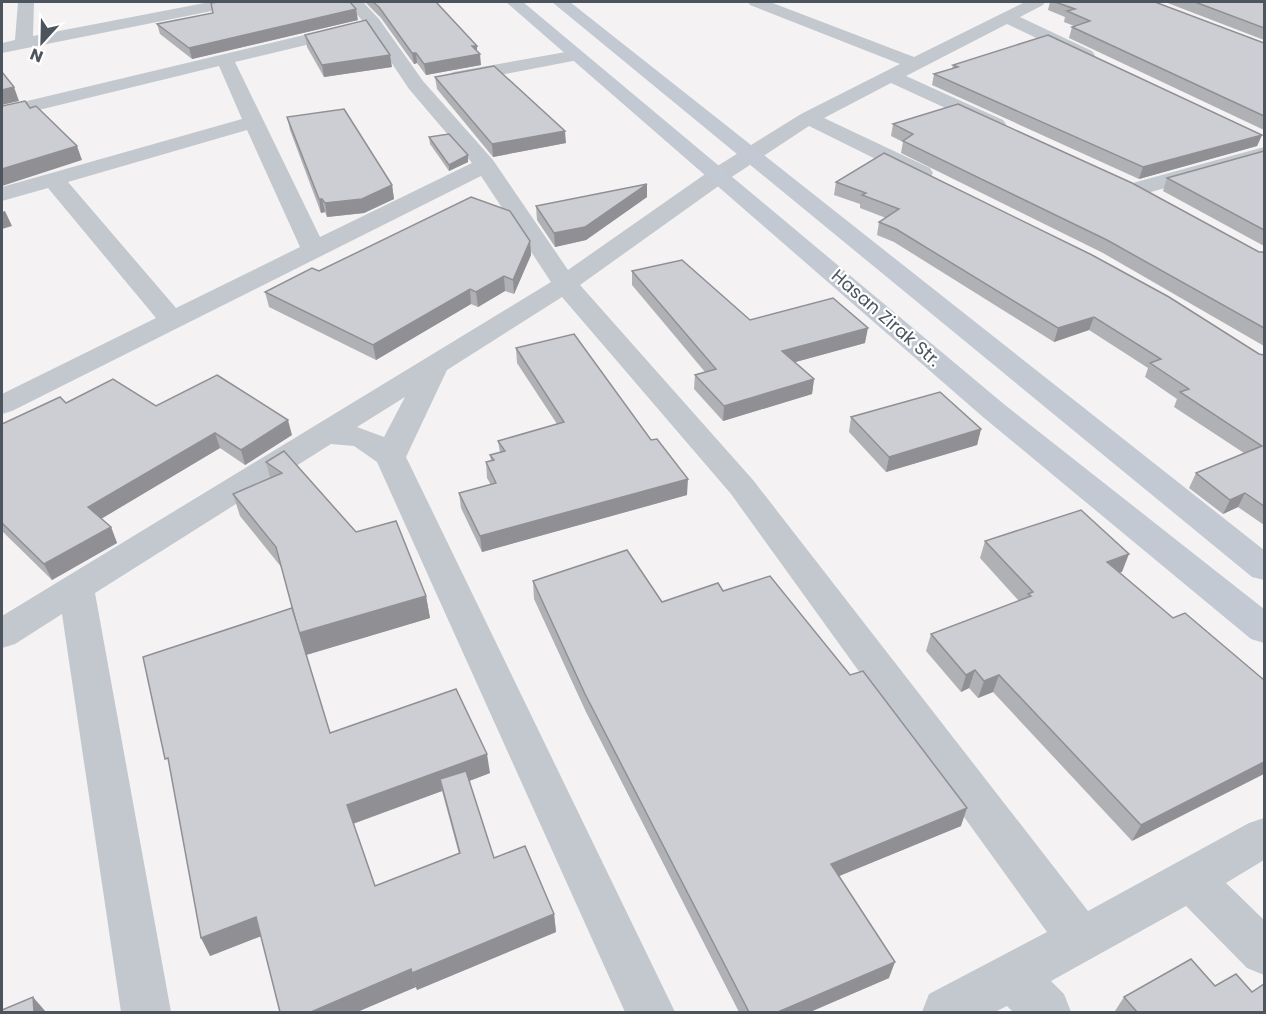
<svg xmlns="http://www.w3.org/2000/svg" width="1266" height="1014" font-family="Poppins,sans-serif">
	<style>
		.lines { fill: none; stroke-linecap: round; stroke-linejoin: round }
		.street { fill: #c2c8ce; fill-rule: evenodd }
		.secondary { fill: #c2c9d2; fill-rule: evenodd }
		.wall { fill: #b0b1b5; fill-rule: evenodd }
		.shaded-wall { fill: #909094 }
		.building { fill: #cdced3; stroke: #909094; stroke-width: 1.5 }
		.labels { text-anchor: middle; stroke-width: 4.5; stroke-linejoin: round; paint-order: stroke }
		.street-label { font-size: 18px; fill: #4c545d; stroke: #fff }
	</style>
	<rect width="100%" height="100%" fill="#f4f2f2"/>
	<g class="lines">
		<g class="street">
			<path d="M18,2H34L33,36L210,2H240L232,7L2,53V43L15,40Z"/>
			<path d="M346,2H363L379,19L423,81L493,160L568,270L711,170L801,114L900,64L750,5L748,2H770L914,57L1025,2H1045L1043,5L1020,17L1092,51L1095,55L1092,59H1080L1007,24L906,76L1003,120L1006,124L1003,128H989L891,83L824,118L930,168L933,173L930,178H914L809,126L727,180L580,285L753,480L1088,911L1249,823L1264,818V860L1226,883L1264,920V975L1247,968L1186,906L1051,981L1064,994L1071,1012H1013L1007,1006L995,1012H922L929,994L1047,932L731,494L562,297L447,370L406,457L675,1012H625L377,462L354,446L331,444L95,593L171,1012H121L62,614L15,644L2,648V616L551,282L481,176L12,411L2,414V394L156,318L48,188L2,201V187L242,119L219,66L2,119V107L350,24L356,25L359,29L356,33L235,62L320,237L472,163L409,89L367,26ZM247,130L300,247L176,308L68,182ZM405,397L384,437L357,427Z"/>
			<path d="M577,50L586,55L583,59L453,84L444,78L453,72Z"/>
			<path d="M1264,147V160L1137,196L1129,194L1126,189L1129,184Z"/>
		</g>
		<g class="secondary">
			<path d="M506,2H523L1005,405L1264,609V643L1251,639L983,417Z"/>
			<path d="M552,2H570L1264,550V580L1252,577Z"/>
		</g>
	</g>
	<g class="wall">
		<path d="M365,2H436L477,52L481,65L426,75L417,63L414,64L381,18Z"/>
		<path d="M1050,2H1155L1264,43V130L1069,38L1072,27L1074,26L1064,22L1065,17L1048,10Z"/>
		<path d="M1165,2H1264V40Z"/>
		<path d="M213,13L358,20L192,59L160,34L157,24Z"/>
		<path d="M305,35L392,67L324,77L307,47Z"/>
		<path d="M953,65L1262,135L1257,146L1139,179L932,85L934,74L952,69Z"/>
		<path d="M435,77L566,143L493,157L437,89Z"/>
		<path d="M287,117L392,185L394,199L364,213L327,217L325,212L321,213L290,130Z"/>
		<path d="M893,124L1259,252H1264V346L1103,253L901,153L903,142L891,136Z"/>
		<path d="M429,137L468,155V162L449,171L430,144Z"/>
		<path d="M1264,151V246L1163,191L1167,178Z"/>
		<path d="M884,153L1259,354L1264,355V525L1238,507L1223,514L1189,488L1196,473L1244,453L1174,407L1177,399L1145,377L1148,368L1089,330L1054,342L894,242L877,235L879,222L886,218L860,208V204L834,195L836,182Z"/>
		<path d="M647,184V197L586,240L555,247L537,220L536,206Z"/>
		<path d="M530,241L531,255L514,294L505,291L478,307L471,304L376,360L269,307L265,292L319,271Z"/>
		<path d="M632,271L750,320L865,343L795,362L814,379L812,394L723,421L694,389L695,375L705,372L632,285Z"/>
		<path d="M516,348L687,495L482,552L461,508L459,493L491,485L487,478L486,462L491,461L490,455L500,453L498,441L557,424L517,363Z"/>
		<path d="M66,403L292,435L245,465L220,448L101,519L111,527L117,543L52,580L2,531V424Z"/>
		<path d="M851,417L981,429L977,445L886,472L849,432Z"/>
		<path d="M284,451L356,532L426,596L430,618L306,655L330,733L490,773L469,781L494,858L554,914L556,932L417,990L416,987L357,1012H280L261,936L210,956L299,633L282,568L240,516L233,494L270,478L266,462ZM442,791L459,854L375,886L353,824Z"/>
		<path d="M985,541L1122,572H1119L1173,618L1264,680L1132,841L993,692L978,698L969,688L961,692L926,651L931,634L1019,601L980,558Z"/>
		<path d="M533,581L662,602L723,591L961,826L839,876L889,978L810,1012H739L586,712L534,599Z"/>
		<path d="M1215,986L1252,992L1264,1012H1116L1115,1011L1124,997Z"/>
	</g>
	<g class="shaded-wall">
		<path d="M356,9L358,20L192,59L189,48Z"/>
		<path d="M472,46H477V54H480L481,65L426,75L424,64Z"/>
		<path d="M412,53H416L417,63L414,64Z"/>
		<path d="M390,55L392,67L324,77L322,65Z"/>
		<path d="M14,87L19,101L2,105V90Z"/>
		<path d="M565,131L566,143L493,157L492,144Z"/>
		<path d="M1262,135L1257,146L1139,179L1143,167Z"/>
		<path d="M77,146L82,160L2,186V169Z"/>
		<path d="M468,155V162L449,171V165Z"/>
		<path d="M647,184V197L586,240L555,247L554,233Z"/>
		<path d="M392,185L394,199L364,213L327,217L325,203Z"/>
		<path d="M319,199H322L325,212L321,213Z"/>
		<path d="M5,211L12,226L2,229V212Z"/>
		<path d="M530,241L531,255L514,294L513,280Z"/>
		<path d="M504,276L505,291L478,307L476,292Z"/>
		<path d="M470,289L471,304L376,360L373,345Z"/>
		<path d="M1094,317L1089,330L1054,342L1058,328Z"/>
		<path d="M868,328L865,343L781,366L782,351Z"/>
		<path d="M814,379L812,394L723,421L724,406Z"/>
		<path d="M288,420L292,435L245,465L241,450Z"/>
		<path d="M981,429L977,445L886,472L889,457Z"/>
		<path d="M215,433L220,448L94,523L88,507Z"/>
		<path d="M688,479L687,495L482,552L480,536Z"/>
		<path d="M1245,493L1238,507L1223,514L1230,500Z"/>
		<path d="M111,527L117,543L52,580L44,564Z"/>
		<path d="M1129,554L1122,572L1100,579L1107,562Z"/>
		<path d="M426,596L430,618L306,655L299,633Z"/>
		<path d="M975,670L969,688L961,692L966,675Z"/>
		<path d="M999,675L993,692L978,698L984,681Z"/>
		<path d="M487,754L490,773L443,791L440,779L442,791L352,824L347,805Z"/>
		<path d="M1264,762V774L1132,841L1141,825Z"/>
		<path d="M967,808L961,826L827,881L831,864Z"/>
		<path d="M554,914L556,932L417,990L412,973Z"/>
		<path d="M256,917L264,935L210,956L201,938Z"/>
		<path d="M895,962L889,978L810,1012H778Z"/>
		<path d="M411,969L416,987L357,1012H311Z"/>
		<path d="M33,997L46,1012H34Z"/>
	</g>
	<g class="building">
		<path d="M218,2H350L356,9L189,48L157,24L213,13L211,3Z"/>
		<path d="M373,2H436L477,46H472L480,54L424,64L416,53H412L379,7Z"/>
		<path d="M1055,2H1155L1264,43V116L1072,27L1090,21L1067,11L1075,9Z"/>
		<path d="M1195,2H1264V28Z"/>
		<path d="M366,20L390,55L322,65L305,35Z"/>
		<path d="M1048,35L1262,135L1143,167L934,74L958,67L953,65Z"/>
		<path d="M494,66L565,131L492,144L435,77Z"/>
		<path d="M2,72L14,87L2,90Z"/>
		<path d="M25,101L30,108L36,106L77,146L2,169V106Z"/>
		<path d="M958,104L1132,183L1259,252H1264V328L1107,240L903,141L913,134L893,124Z"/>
		<path d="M344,109L392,185L362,199L325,203L322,199H319L287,117Z"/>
		<path d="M449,134L468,155L449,165L429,137Z"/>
		<path d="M1264,151V230L1167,178Z"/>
		<path d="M884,153L1092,255L1169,297L1259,354L1264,355V506L1245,493L1230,500L1196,473L1262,446L1180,392L1189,389L1150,363L1161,359L1094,317L1058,328L896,229L879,222L899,209L862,195L866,193L836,182Z"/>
		<path d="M647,184L585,227L554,233L536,206Z"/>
		<path d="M471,197L510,211L530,241L513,280L504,276L476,292L470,289L373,345L265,292L312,268L319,271Z"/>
		<path d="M682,260L750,320L833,298L868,328L782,351L814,379L724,406L695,375L716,369L632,271Z"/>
		<path d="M574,334L651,440L657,439L688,479L480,536L459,493L496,483L486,462L494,460L490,455L505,451L498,441L564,422L516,348Z"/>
		<path d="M217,375L288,420L241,450L215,433L88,507L111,527L44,564L2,523V424L60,397L66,403L113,379L156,406Z"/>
		<path d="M940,392L981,429L889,457L851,417Z"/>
		<path d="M284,451L356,532L396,521L426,596L299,633L276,547L233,494L282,473L266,462Z"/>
		<path d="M1081,510L1129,554L1107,562L1173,618L1185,613L1264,680V762L1141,825L999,675L984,681L975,670L966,675L931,634L1031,596L1028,594L1033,592L985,541Z"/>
		<path d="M627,550L662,602L718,583L723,591L770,576L850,675L863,671L967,808L831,864L895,962L778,1012H749L585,694L533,581Z"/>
		<path d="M292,608L330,733L456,689L487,754L347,805L375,886L460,853L440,779L466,771L494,858L525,846L554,914L412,973L411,969L311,1012H280L256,917L201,938L168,758L165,759L143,657Z"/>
		<path d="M1191,959L1215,986L1236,974L1252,992L1264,984V1012H1137L1124,997Z"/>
		<path d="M33,997L34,1012H2V1010Z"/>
	</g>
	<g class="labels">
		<g class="street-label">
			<text transform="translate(886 318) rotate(41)" y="6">Hasan Zirak Str.</text>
		</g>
	</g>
	<rect width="1266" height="1014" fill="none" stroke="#4c545d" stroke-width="6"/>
	<g transform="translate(42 42) rotate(202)" stroke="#ffffff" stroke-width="4.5" paint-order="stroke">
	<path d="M0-4.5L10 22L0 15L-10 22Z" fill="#4c545d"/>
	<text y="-9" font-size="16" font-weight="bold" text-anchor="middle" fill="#4c545d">N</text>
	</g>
</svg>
